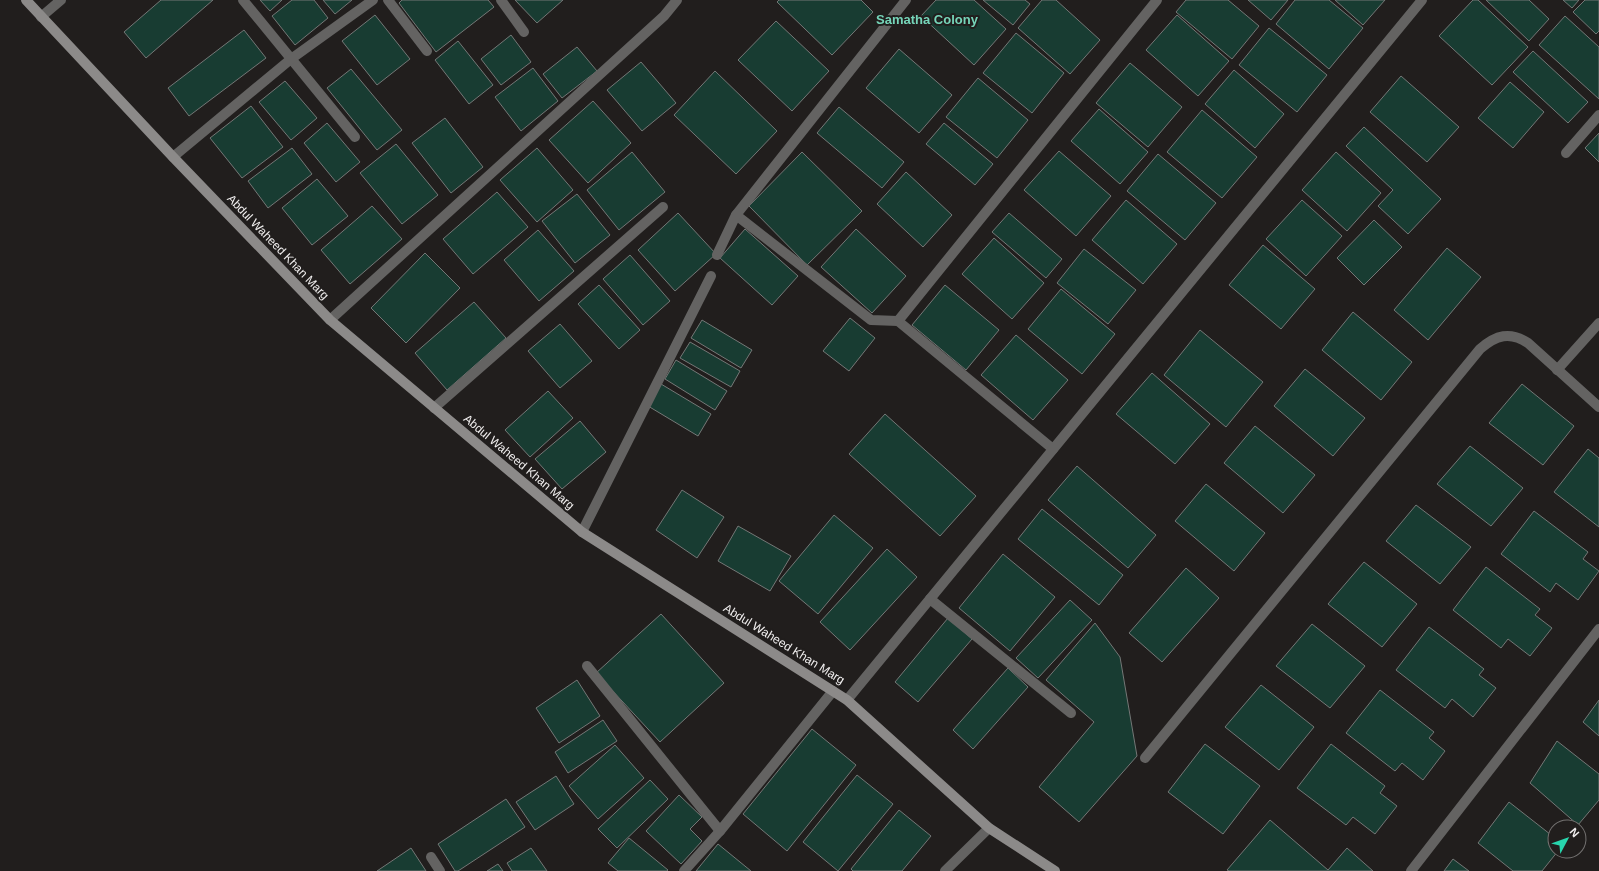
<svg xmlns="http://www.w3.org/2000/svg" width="1599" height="871" font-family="Helvetica,sans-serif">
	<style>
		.building { fill: #183c32; stroke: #747776 }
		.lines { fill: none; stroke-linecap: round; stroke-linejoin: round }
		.street { stroke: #646362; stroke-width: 10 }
		.secondary { stroke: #8c8a89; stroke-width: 10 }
		.labels { text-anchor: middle; stroke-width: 4; stroke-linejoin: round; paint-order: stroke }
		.street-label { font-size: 12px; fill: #f1efef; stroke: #211e1d }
		.neighbourhood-label { font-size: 13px; font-weight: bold; fill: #76d5b9; stroke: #211e1d }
	</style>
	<rect width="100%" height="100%" fill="#211e1d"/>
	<g class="building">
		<path d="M161,0H213L146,58L124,32Z"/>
		<path d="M260,0H282L270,11Z"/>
		<path d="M292,0H314L328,18L295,45L272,16Z"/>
		<path d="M323,0H352L335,14Z"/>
		<path d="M402,0H488L494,7L436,52L399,3Z"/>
		<path d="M515,0H563L537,23Z"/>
		<path d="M779,0H861L873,12L832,55L777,2Z"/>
		<path d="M936,0H974L1006,29L974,65L921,16Z"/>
		<path d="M983,0H1025L1030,4L1013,25Z"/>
		<path d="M1042,0H1056L1100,40L1070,74L1018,28Z"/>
		<path d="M1186,0H1228L1259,26L1232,59L1176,12Z"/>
		<path d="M1248,0H1288L1271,20Z"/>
		<path d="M1295,0H1329L1363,28L1329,69L1276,24Z"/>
		<path d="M1335,0H1385L1363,25Z"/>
		<path d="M1473,0H1478L1528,47L1492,85L1439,36Z"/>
		<path d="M1486,0H1529L1549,19L1529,41Z"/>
		<path d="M1563,0H1579L1572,8Z"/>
		<path d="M1585,0H1599V31L1596,34L1573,12Z"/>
		<path d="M375,15L410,59L377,85L342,41Z"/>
		<path d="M1177,15L1229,61L1198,96L1146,50Z"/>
		<path d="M1565,16L1599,47V99L1539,45Z"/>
		<path d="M776,21L829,71L792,111L738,60Z"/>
		<path d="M1269,28L1327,75L1297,112L1239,65Z"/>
		<path d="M244,30L266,58L189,116L168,88Z"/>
		<path d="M1016,33L1064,73L1032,113L983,73Z"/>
		<path d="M511,35L531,62L501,85L481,59Z"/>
		<path d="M458,41L493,85L469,104L435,60Z"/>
		<path d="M577,47L597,71L562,98L543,74Z"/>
		<path d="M899,49L952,95L919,133L866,88Z"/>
		<path d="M1533,51L1588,102L1568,123L1513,72Z"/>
		<path d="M641,62L676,103L642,131L607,90Z"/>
		<path d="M1130,63L1182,107L1148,147L1096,103Z"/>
		<path d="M533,68L558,101L521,131L495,97Z"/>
		<path d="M351,69L402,130L377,150L327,88Z"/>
		<path d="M1234,70L1284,114L1255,148L1205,104Z"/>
		<path d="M715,71L777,131L736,174L674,115Z"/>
		<path d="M1401,76L1459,127L1427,162L1370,112Z"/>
		<path d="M978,78L1028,120L997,158L946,117Z"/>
		<path d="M285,81L317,118L291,140L259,102Z"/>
		<path d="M1510,82L1544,112L1513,148L1478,118Z"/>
		<path d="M593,101L631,143L588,183L549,140Z"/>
		<path d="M251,106L283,147L242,178L210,138Z"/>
		<path d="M839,107L904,162L882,188L817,133Z"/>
		<path d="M1099,109L1148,152L1120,184L1071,141Z"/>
		<path d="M1202,110L1257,157L1222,198L1167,152Z"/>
		<path d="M445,118L483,167L451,193L412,143Z"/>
		<path d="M327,123L360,162L336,182L304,143Z"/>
		<path d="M944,123L993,164L975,185L926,144Z"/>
		<path d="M1364,127L1441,199L1408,234L1378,206L1393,190L1346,146Z"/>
		<path d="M1599,133V162L1585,148Z"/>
		<path d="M396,144L438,195L402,224L360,173Z"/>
		<path d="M292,148L312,174L268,208L248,181Z"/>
		<path d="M537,148L573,190L537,222L500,180Z"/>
		<path d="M1059,151L1111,196L1076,236L1024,190Z"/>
		<path d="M632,152L665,192L619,230L587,190Z"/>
		<path d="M802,152L862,211L807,265L749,206Z"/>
		<path d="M1336,152L1381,193L1347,231L1302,190Z"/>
		<path d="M1158,154L1216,203L1185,240L1127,191Z"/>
		<path d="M906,172L952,215L923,247L877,204Z"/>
		<path d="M317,179L348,216L312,245L282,208Z"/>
		<path d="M497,192L528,227L473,274L443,239Z"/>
		<path d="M577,194L610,235L575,263L542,221Z"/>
		<path d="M1126,200L1177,244L1143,284L1092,240Z"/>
		<path d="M1302,200L1342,236L1306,276L1266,239Z"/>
		<path d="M372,206L402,239L350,284L321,250Z"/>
		<path d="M678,213L716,254L675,291L638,250Z"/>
		<path d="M1009,213L1062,259L1046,278L992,232Z"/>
		<path d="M1374,220L1402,247L1364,285L1337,258Z"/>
		<path d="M745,229L798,276L772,305L720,258Z"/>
		<path d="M856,229L906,276L872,313L821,267Z"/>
		<path d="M538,230L574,271L539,301L504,260Z"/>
		<path d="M994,238L1044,283L1012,319L962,274Z"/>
		<path d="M1263,245L1315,289L1281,329L1229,285Z"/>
		<path d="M1447,248L1481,277L1428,340L1394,310Z"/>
		<path d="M1084,249L1136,290L1108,324L1057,283Z"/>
		<path d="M425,253L460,288L406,343L371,308Z"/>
		<path d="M630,255L670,301L643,325L603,279Z"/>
		<path d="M599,285L640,330L619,349L578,304Z"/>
		<path d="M945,285L999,330L966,370L912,325Z"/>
		<path d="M1061,289L1115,334L1082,374L1028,329Z"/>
		<path d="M474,302L506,338L447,390L415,353Z"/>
		<path d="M1353,312L1412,362L1381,400L1322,350Z"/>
		<path d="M850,318L875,338L849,371L823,351Z"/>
		<path d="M702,320L752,350L741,368L691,338Z"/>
		<path d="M560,324L592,361L560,388L528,351Z"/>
		<path d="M1200,330L1263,382L1226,427L1164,375Z"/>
		<path d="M1016,335L1068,380L1033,420L981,375Z"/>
		<path d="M690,342L740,371L731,387L680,358Z"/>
		<path d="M676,360L727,391L715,410L665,379Z"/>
		<path d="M1305,369L1365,418L1333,456L1274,406Z"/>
		<path d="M1152,373L1210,424L1175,464L1116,414Z"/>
		<path d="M661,384L711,414L698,436L648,406Z"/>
		<path d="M1522,384L1574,426L1543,465L1489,423Z"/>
		<path d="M548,391L573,418L530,457L505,430Z"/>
		<path d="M885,414L976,496L940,536L849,454Z"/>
		<path d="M580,421L606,452L562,489L535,459Z"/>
		<path d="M1255,426L1315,475L1283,513L1224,463Z"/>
		<path d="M1470,446L1523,488L1491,526L1437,484Z"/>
		<path d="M1588,449L1599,458V527L1554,492Z"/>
		<path d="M1077,466L1156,535L1128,568L1048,500Z"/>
		<path d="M1206,484L1265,533L1234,571L1175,521Z"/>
		<path d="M682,490L724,517L697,558L656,530Z"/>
		<path d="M1416,505L1471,547L1440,584L1386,541Z"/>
		<path d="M1042,509L1123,575L1099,605L1018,539Z"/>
		<path d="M1534,511L1588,552L1583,559L1599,571L1578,600L1556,583L1550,592L1501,554Z"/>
		<path d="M834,515L873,548L818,614L779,581Z"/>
		<path d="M738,526L791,556L770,591L718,561Z"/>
		<path d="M887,549L917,577L850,650L820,622Z"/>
		<path d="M1003,554L1055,597L1010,651L959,608Z"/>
		<path d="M1364,562L1417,604L1382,647L1328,604Z"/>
		<path d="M1486,567L1540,609L1535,615L1552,628L1530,656L1508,639L1501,648L1453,610Z"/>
		<path d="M1186,568L1219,598L1162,662L1129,633Z"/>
		<path d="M1070,600L1092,620L1038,678L1016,658Z"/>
		<path d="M661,614L724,683L660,742L596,673Z"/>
		<path d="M948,618L972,639L918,702L895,682Z"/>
		<path d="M1095,623L1120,657L1137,756L1079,822L1039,787L1094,722L1046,680Z"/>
		<path d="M1312,624L1365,666L1330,708L1276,666Z"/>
		<path d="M1429,627L1484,669L1479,675L1496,688L1473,717L1452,699L1445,708L1396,670Z"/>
		<path d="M1008,668L1028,687L973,749L953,730Z"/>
		<path d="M577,680L600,716L559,743L536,708Z"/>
		<path d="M1261,685L1314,727L1279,770L1225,727Z"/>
		<path d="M1380,690L1434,732L1429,738L1445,751L1423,780L1402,763L1395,771L1346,733Z"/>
		<path d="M1599,700V736L1583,722Z"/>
		<path d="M603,720L617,741L568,773L555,752Z"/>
		<path d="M812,729L856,765L787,851L743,814Z"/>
		<path d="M1557,741L1599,774V800L1578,825L1530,783Z"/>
		<path d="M1205,744L1260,786L1223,834L1168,792Z"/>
		<path d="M1331,744L1385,786L1380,793L1397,806L1375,834L1353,817L1346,825L1297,788Z"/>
		<path d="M615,745L644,778L598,819L569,786Z"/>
		<path d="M857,775L893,804L838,871L803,842Z"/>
		<path d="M556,776L574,804L535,830L516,802Z"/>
		<path d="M650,780L668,799L617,848L598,829Z"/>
		<path d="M679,795L702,817L690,829L702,841L681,864L646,831Z"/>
		<path d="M506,799L525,827L458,871H455L438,844Z"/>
		<path d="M1509,802L1555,838V851H1558L1542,871H1513L1478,843Z"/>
		<path d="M899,810L931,836L902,871H853L851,869Z"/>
		<path d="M1270,820L1328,870L1347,848L1373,871H1229L1227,870Z"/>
		<path d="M629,838L668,870L667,871H618L608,863Z"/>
		<path d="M718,844L751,871H696Z"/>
		<path d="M411,848L426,871H377Z"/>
		<path d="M531,848L547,871H512L507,863Z"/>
		<path d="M1453,859L1469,871H1444Z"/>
		<path d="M498,864L503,871H487Z"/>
	</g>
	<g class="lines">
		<g class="street">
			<path d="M243,0L355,137"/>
			<path d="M388,0L427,51"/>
			<path d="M501,0L524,32"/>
			<path d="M41,17L61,0"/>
			<path d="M1566,153L1599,115"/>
			<path d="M173,157L291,59L373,0"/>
			<path d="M736,215L871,320L898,321L1053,449"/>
			<path d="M717,255L736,215L906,0"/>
			<path d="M330,320L664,16L677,0"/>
			<path d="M898,321L1157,0"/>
			<path d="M1557,370L1599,323"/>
			<path d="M434,408L663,207"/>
			<path d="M582,532L711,276"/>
			<path d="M930,599L1071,713"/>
			<path d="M587,666L720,831"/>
			<path d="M847,700L1422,0"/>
			<path d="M1145,758L1480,349C1496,335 1510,331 1528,343L1599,407"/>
			<path d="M431,857L440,871"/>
			<path d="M684,871L720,831L833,691"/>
			<path d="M945,871L989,828"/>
			<path d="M1411,871L1599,629"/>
		</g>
		<path class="secondary" d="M26,0L173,157L330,320L582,532L847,700L989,828L1055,871"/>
	</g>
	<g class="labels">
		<g class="street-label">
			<text transform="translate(278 247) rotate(46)" y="4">Abdul Waheed Khan Marg</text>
			<text transform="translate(519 462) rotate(40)" y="4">Abdul Waheed Khan Marg</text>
			<text transform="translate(784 644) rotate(32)" y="4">Abdul Waheed Khan Marg</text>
		</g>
		<g class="neighbourhood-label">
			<text x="927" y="24">Samatha Colony</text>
		</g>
	</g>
	<g transform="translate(1567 839) rotate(49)"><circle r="19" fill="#211e1d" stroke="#747271"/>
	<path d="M0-3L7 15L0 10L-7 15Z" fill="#28d5ad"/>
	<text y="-6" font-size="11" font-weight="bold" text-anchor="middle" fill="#f1efef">N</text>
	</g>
</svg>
